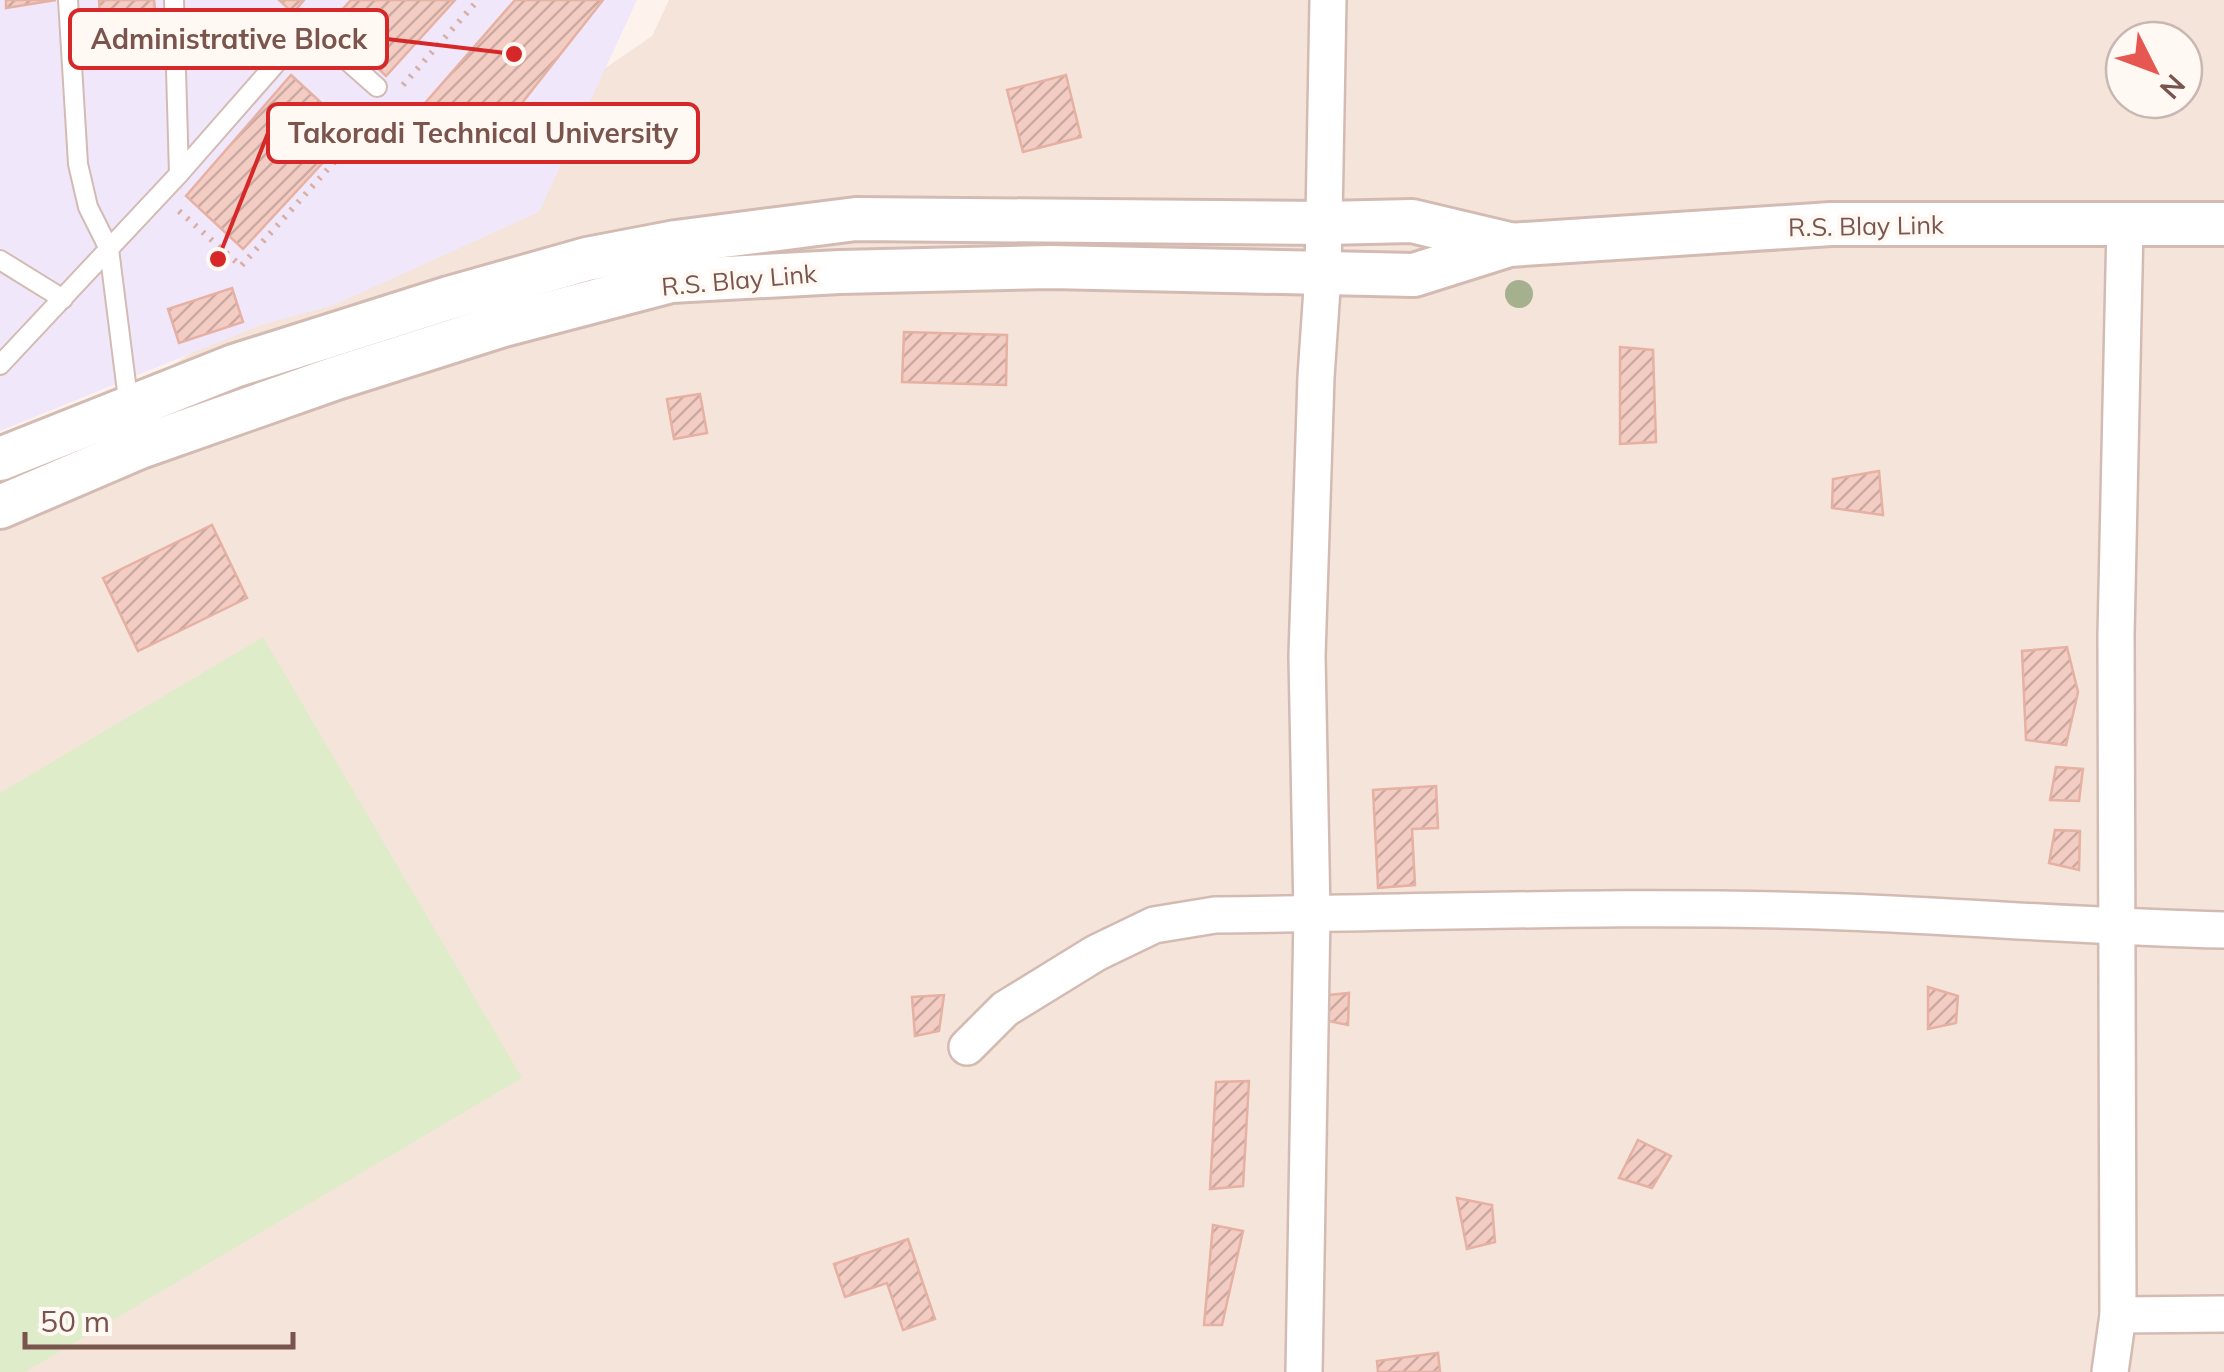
<svg xmlns="http://www.w3.org/2000/svg" width="2224" height="1372" font-family="Mulish,sans-serif">
	<style>
		.residential { fill: #f5e4da; fill-rule: evenodd }
		.education { fill: #f0e8fa }
		.garden { fill: #deecc9 }
		.building { fill: url(#building-hatch); stroke: #e6b0a3; stroke-width: 2.5 }
		.lines { fill: none; stroke-linecap: round; stroke-linejoin: round }
		.service-casing { stroke: #d3bbb3; stroke-width: 22 }
		.minor-casing { stroke: #d3bbb3; stroke-width: 40 }
		.tertiary-casing { stroke: #d3bbb3; stroke-width: 48 }
		.path { stroke: #d9afa5; stroke-width: 6; stroke-dasharray: 2.5 8; stroke-linecap: butt }
		.service { stroke: #fff; stroke-width: 18 }
		.minor { stroke: #fff; stroke-width: 35 }
		.tertiary { stroke: #fff; stroke-width: 42 }
		.tree { fill: #a5b08e }
		.labels { text-anchor: middle; stroke-width: 8; stroke-linejoin: round; paint-order: stroke }
		.street-label { font-size: 25px; fill: #7a554d; stroke: #fff8f3 }
		.leader { fill: none; stroke: #d62828; stroke-width: 4 }
		.callout-dot { fill: #d62828; stroke: #fff8f3; stroke-width: 4 }
		.callout { fill: #fff8f3; stroke: #d62828; stroke-width: 4 }
		.callout-label { font-size: 28px; text-anchor: middle; font-weight: bold; fill: #7a554d }
	</style>
	<defs>
		<pattern id="building-hatch" width="6" height="6" patternUnits="userSpaceOnUse" patternTransform="scale(2.5)"><rect width="6" height="6" fill="#f3cdc3"/><path d="M-1 1l2-2M0 6l6-6M5 7l2-2" fill="none" stroke="#caa9a1"/></pattern>
	</defs>
	<rect width="100%" height="100%" fill="#fdf3ec"/>
	<path class="residential" d="M669,0H2224V1372H0V484L652,36ZM2124,40H2184V100H2124Z"/>
	<path class="education" d="M0,0H637L539,212L334,305L261,325L0,431Z"/>
	<path class="garden" d="M263,637L522,1078L25,1372H0V793Z"/>
	<g class="building">
		<path d="M6,0H56L6,8Z"/>
		<path d="M99,0H154L157,34H101Z"/>
		<path d="M279,0H304L293,13Z"/>
		<path d="M351,0H455L386,76L330,23Z"/>
		<path d="M515,0H603L477,160L420,109Z"/>
		<path d="M291,75L352,131L243,249L186,196Z"/>
		<path d="M1066,75L1081,137L1023,152L1007,90Z"/>
		<path d="M232,288L243,322L179,343L168,309Z"/>
		<path d="M904,332L1007,335L1006,385L902,382Z"/>
		<path d="M1620,347L1653,350L1656,442L1620,444Z"/>
		<path d="M700,394L707,433L674,439L667,399Z"/>
		<path d="M1879,471L1883,515L1832,508L1833,479Z"/>
		<path d="M212,525L247,598L138,651L103,578Z"/>
		<path d="M2067,647L2078,692L2066,745L2026,740L2022,651Z"/>
		<path d="M2056,767L2083,769L2079,801L2050,800Z"/>
		<path d="M1436,786L1438,828L1412,829L1415,885L1378,888L1373,790Z"/>
		<path d="M2055,830L2080,831L2079,870L2049,863Z"/>
		<path d="M1928,987L1958,996L1956,1023L1928,1029Z"/>
		<path d="M1349,993L1348,1025L1324,1020L1329,995Z"/>
		<path d="M944,995L939,1031L915,1036L912,997Z"/>
		<path d="M1249,1081L1243,1186L1210,1189L1216,1082Z"/>
		<path d="M1638,1140L1671,1156L1652,1188L1619,1178Z"/>
		<path d="M1457,1198L1492,1205L1495,1242L1467,1249Z"/>
		<path d="M1213,1225L1243,1231L1222,1325H1204Z"/>
		<path d="M908,1239L935,1319L903,1330L887,1283L845,1297L834,1264Z"/>
		<path d="M1438,1353L1440,1372H1378L1377,1361Z"/>
	</g>
	<g class="lines">
		<defs>
			<g id="service">
				<path d="M68,0L78,164L88,207L109,249L129,407"/>
				<path d="M174,0L179,174"/>
				<path d="M73,47L175,40"/>
				<path d="M0,260L63,299"/>
				<path d="M0,365L179,174L300,36L308,32L317,34L377,87"/>
			</g>
			<g id="minor">
				<path d="M967,1047L1005,1009L1096,953L1154,925L1215,915C1425,913 1635,904 1845,912C1971,917 2097,927 2224,930"/>
				<path d="M2118,1315L2224,1314"/>
				<path d="M1304,1372L1312,914L1307,656L1316,377L1323,274L1328,0"/>
				<path d="M2110,1372L2118,1315L2116,635L2125,225"/>
			</g>
			<g id="tertiary">
				<path d="M0,459L234,366L449,298L587,259L676,242L856,219L1325,223L1412,221L1509,244"/>
				<path d="M0,507L140,447L336,378L500,326L671,281L840,272L1051,267L1414,275L1509,245L1831,224H2224"/>
			</g>
		</defs>
		<use href="#service" class="service-casing"/>
		<use href="#minor" class="minor-casing"/>
		<use href="#tertiary" class="tertiary-casing"/>
		<g class="path">
			<path d="M403,85L478,0"/>
			<path d="M179,211L241,266L378,113"/>
		</g>
		<use href="#service" class="service"/>
		<use href="#minor" class="minor"/>
		<use href="#tertiary" class="tertiary"/>
	</g>
	<circle class="tree" cx="1519" cy="294" r="14"/>
	<g class="labels">
		<g class="street-label">
			<text transform="translate(1866 226) rotate(-1)" y="9">R.S. Blay Link</text>
			<text transform="translate(739 280) rotate(-5)" y="9">R.S. Blay Link</text>
		</g>
	</g>
	<path class="leader" d="M514 54L387 39M218 259L268 133"/>
	<g class="callout-dot">
		<circle cx="514" cy="54" r="10"/>
		<circle cx="218" cy="259" r="10"/>
	</g>
	<g class="callout">
		<rect x="70" y="10" width="317" height="58" rx="10"/>
		<rect x="268" y="104" width="430" height="58" rx="10"/>
	</g>
	<g class="callout-label">
		<text x="229" y="49">Administrative Block</text>
		<text x="483" y="143">Takoradi Technical University</text>
	</g>
	<g transform="translate(2154 70) rotate(132)"><circle r="48" fill="#fff8f3" stroke="#cab7b1" stroke-width="2.5"/>
	<path d="M0-8L18 38L0 25L-18 38Z" fill="#e65752"/>
	<text y="-15" font-size="28" font-weight="bold" text-anchor="middle" fill="#7a554d">N</text>
	</g>
	<path d="M25 1332v15h268v-15" fill="none" stroke="#7a554d" stroke-width="5"/>
	<text x="40" y="1332" font-size="30" fill="#7a554d" stroke="#fff8f3" stroke-width="8" paint-order="stroke">50 m</text>
</svg>
